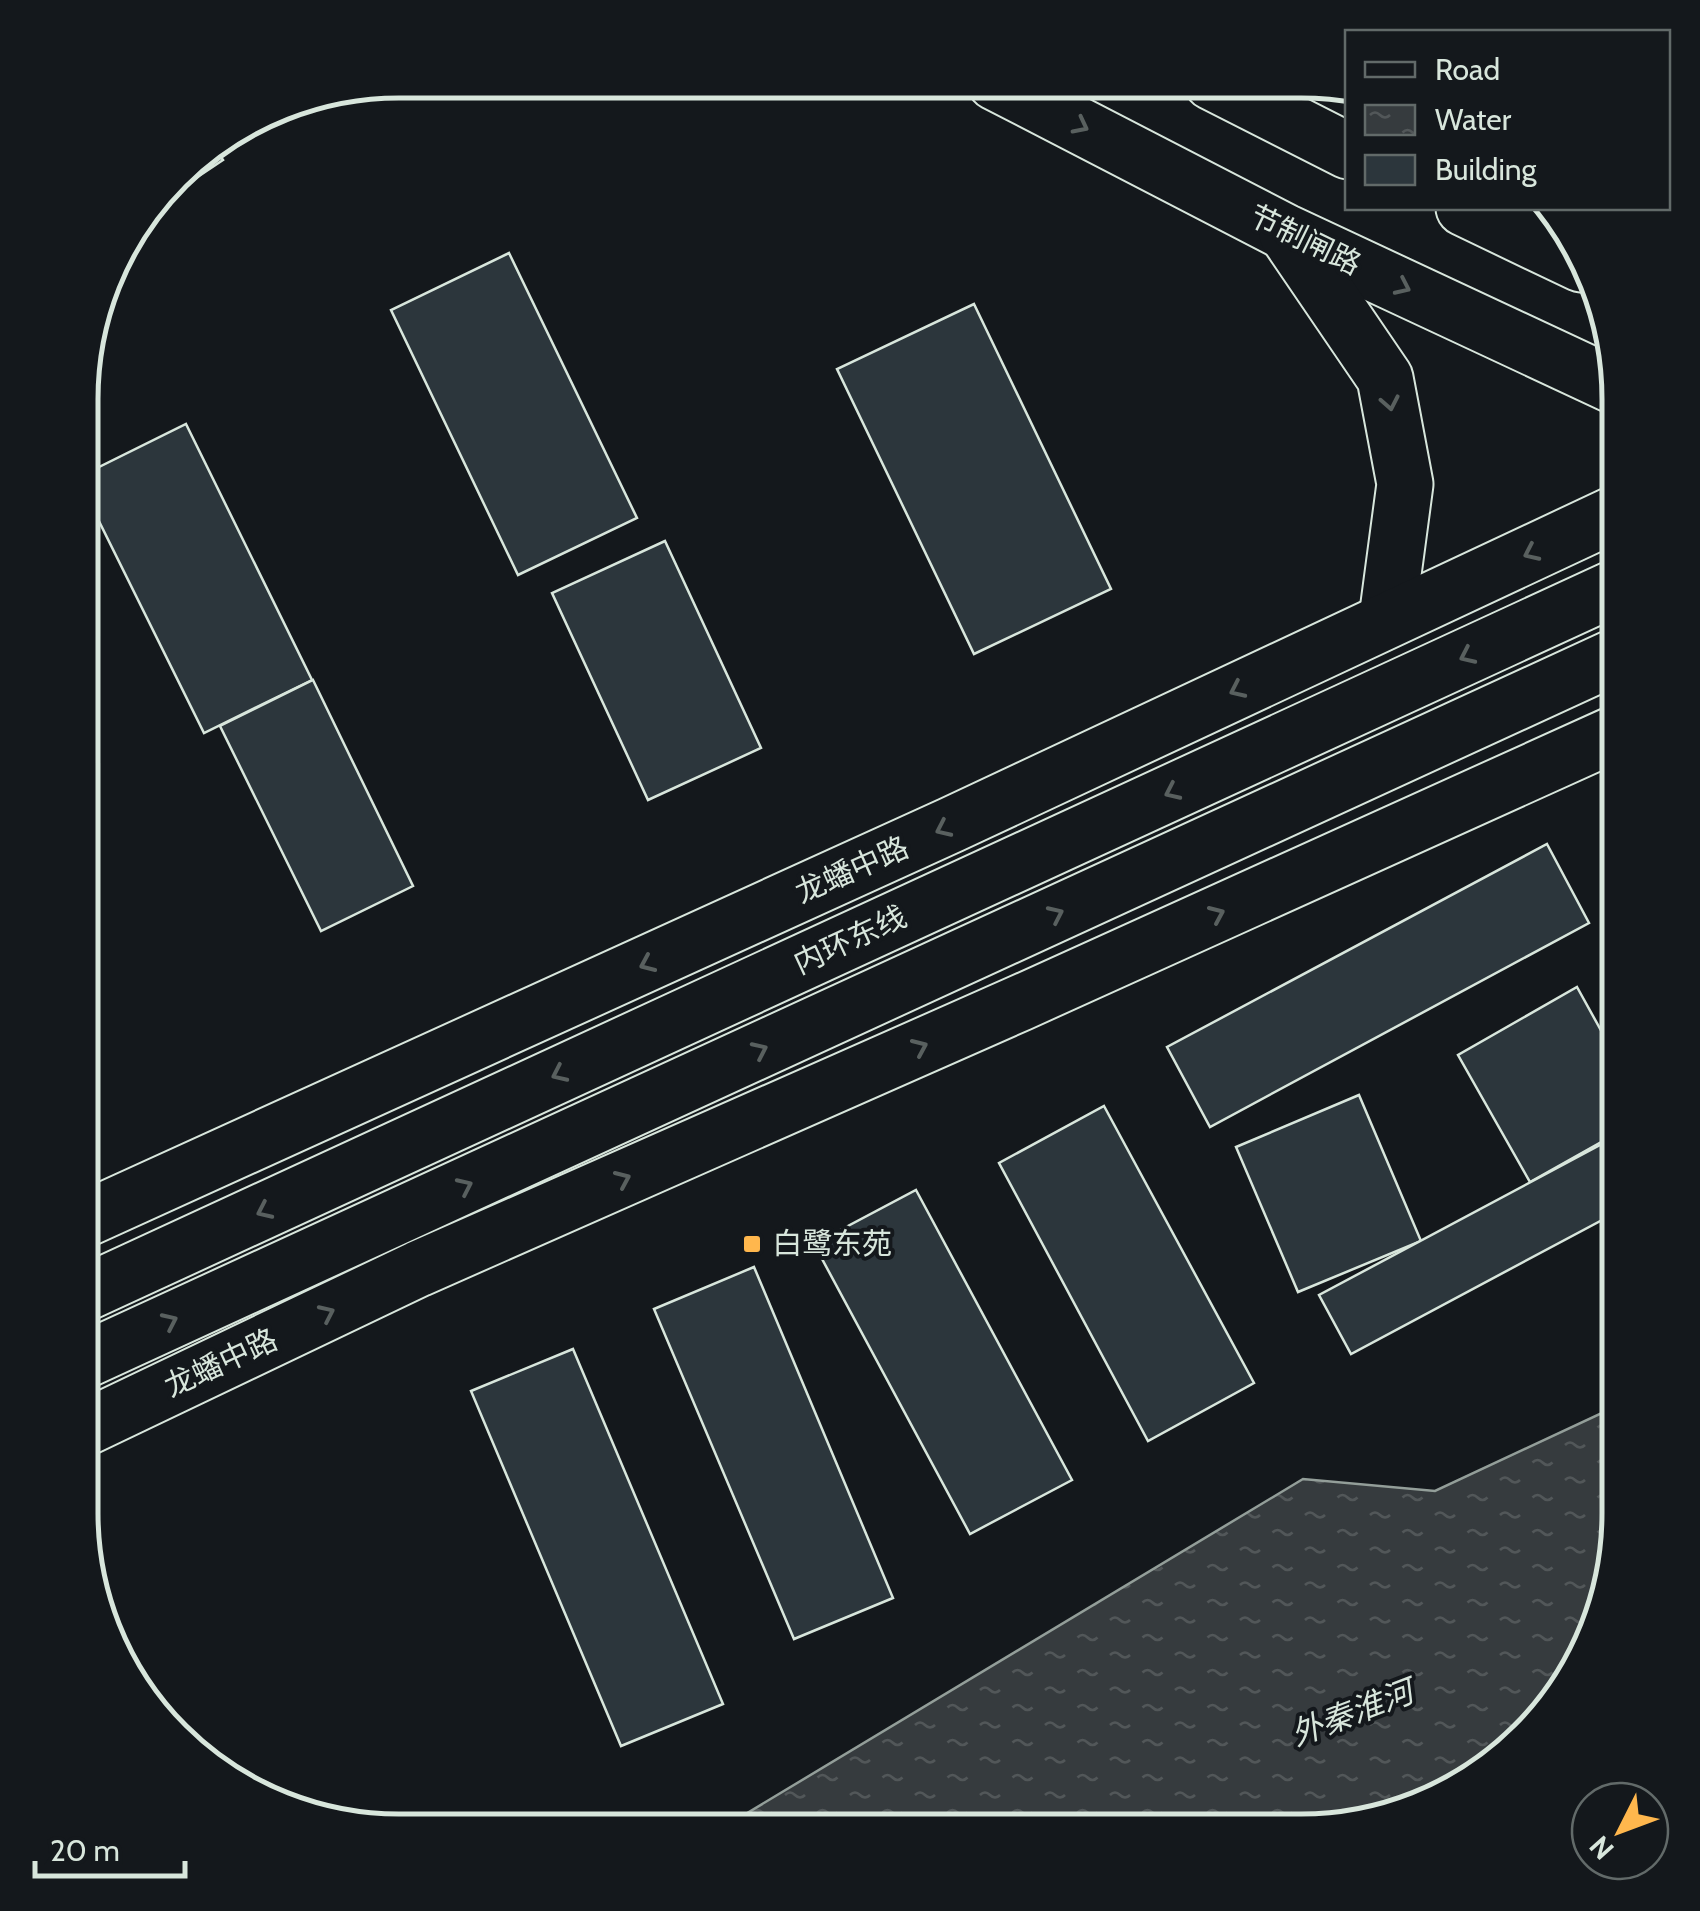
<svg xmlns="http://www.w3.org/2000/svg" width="1700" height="1911" font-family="Cabin,'Noto Sans SC',sans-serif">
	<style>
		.water { fill: url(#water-ripples); stroke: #939e99; stroke-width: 2.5 }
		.building { fill: #2c363c; stroke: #d8e6dc; stroke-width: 2.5 }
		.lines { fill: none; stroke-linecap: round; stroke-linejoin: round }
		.secondary-casing { stroke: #d8e6dc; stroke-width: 59 }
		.primary-casing { stroke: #d8e6dc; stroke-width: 59 }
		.trunk-casing { stroke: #d8e6dc; stroke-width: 59 }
		.secondary { stroke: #14181c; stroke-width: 55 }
		.primary { stroke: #14181c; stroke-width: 55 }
		.trunk { stroke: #14181c; stroke-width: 55 }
		.oneway { stroke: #59605f }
		.poi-dot { fill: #ffb74d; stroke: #14181c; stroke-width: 4 }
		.labels { text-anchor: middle; stroke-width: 8; stroke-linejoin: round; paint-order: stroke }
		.street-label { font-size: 30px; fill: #d8e6dc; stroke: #14181c }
		.poi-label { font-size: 30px; fill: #d8e6dc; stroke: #14181c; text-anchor: start }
		.water-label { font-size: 32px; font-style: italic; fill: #d8e6dc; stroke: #14181c }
		.rim { fill: none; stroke: #d8e6dc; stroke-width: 5 }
	</style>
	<defs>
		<pattern id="water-ripples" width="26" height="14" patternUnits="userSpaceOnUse" patternTransform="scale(2.5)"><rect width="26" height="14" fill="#363b3e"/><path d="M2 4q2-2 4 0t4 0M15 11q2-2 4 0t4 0" fill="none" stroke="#525759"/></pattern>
	</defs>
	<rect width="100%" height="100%" fill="#14181c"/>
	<path class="water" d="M1619,1405V1533L1578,1671L1478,1778L1322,1830H719L1303,1479L1435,1491Z"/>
	<g class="building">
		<path d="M212,145L223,160L166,198L161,192L189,159Z"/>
		<path d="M509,253L637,518L518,575L391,310Z"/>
		<path d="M974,304L1111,589L974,654L837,369Z"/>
		<path d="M186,424L312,680L204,733L83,489V475Z"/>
		<path d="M665,541L761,748L648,800L552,593Z"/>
		<path d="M313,680L413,886L321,931L220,726Z"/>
		<path d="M1547,844L1589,923L1210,1127L1167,1047Z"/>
		<path d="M1619,846V894L1603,854Z"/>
		<path d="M1577,987L1619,1063V1132L1530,1182L1458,1055Z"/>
		<path d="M82,1021L96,1052L82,1059Z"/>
		<path d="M1359,1095L1421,1241L1298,1292L1236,1147Z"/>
		<path d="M1104,1106L1254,1383L1148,1441L999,1163Z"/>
		<path d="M1617,1136L1619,1211L1351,1354L1319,1295Z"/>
		<path d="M916,1190L1072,1480L970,1534L814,1244Z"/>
		<path d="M754,1267L893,1598L794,1639L654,1309Z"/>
		<path d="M573,1349L723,1704L621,1746L471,1391Z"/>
	</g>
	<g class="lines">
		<defs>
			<g id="secondary">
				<path d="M995,82L1285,232L1619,388"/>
				<path d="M1212,82L1348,151"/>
				<path d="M1464,208L1581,264"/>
				<path d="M1287,234L1385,378L1405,484L1387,619"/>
			</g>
			<g id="primary">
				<path d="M81,1221L951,825L1619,512"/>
				<path d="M81,1430L418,1269L1020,1003L1619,732"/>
			</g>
			<g id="trunk">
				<path d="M81,1295L1619,586"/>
				<path d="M81,1362L1619,655"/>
			</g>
		</defs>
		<use href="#secondary" class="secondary-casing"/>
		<use href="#primary" class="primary-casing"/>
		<use href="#trunk" class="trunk-casing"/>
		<use href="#secondary" class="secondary"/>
		<use href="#primary" class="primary"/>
		<use href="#trunk" class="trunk"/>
	</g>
	<defs><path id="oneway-chevron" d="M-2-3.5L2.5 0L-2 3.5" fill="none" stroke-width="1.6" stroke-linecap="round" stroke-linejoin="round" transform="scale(2.5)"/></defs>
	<g class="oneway">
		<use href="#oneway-chevron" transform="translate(1081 126) rotate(27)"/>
		<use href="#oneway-chevron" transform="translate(1403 287) rotate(25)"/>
		<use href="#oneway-chevron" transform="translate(1390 403) rotate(79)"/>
		<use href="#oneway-chevron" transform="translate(1531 553) rotate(155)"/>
		<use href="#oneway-chevron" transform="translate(1467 656) rotate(155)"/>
		<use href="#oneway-chevron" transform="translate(1237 690) rotate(155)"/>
		<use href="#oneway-chevron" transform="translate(1172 792) rotate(155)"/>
		<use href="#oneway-chevron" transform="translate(943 829) rotate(155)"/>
		<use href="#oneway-chevron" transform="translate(1056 914) rotate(-25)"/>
		<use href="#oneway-chevron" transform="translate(1217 914) rotate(-24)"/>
		<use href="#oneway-chevron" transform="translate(647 964) rotate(156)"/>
		<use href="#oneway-chevron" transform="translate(920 1047) rotate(-24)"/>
		<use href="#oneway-chevron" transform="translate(760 1050) rotate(-25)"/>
		<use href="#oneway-chevron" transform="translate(559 1074) rotate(155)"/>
		<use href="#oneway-chevron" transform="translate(623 1179) rotate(-24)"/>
		<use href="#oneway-chevron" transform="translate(465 1186) rotate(-25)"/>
		<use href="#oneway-chevron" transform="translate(264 1211) rotate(155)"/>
		<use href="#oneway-chevron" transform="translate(327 1313) rotate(-25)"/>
		<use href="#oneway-chevron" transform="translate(170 1321) rotate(-25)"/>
	</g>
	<rect class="poi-dot" x="742" y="1234" width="20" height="20" rx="5"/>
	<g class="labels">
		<g class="street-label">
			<text transform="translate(1305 240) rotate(26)" y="10">节制闸路</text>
			<text transform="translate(852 870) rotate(-24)" y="10">龙蟠中路</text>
			<text transform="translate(850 940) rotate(-25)" y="10">内环东线</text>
			<text transform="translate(221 1363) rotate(-25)" y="10">龙蟠中路</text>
		</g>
		<g class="poi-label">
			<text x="772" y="1254">白鹭东苑</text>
		</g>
		<g class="water-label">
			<text transform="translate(1352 1713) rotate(-21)" y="11">外秦淮河</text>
		</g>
	</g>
	<path d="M0 0H1700V1911H0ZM399 98H1301A301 301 0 0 1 1602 399V1513A301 301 0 0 1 1301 1814H399A301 301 0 0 1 98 1513V399A301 301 0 0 1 399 98Z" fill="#14181c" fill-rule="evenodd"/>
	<path class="rim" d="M399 98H1301A301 301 0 0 1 1602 399V1513A301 301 0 0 1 1301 1814H399A301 301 0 0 1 98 1513V399A301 301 0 0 1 399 98Z"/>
	<rect x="1345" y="30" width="325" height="180" fill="#14181c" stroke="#626a69" stroke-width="2.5"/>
	<rect x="1365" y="62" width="50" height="15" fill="#14181c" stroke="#626a69" stroke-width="2.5"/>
	<text x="1435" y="80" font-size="30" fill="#d8e6dc">Road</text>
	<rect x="1365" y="105" width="50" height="30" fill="url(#water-ripples)" stroke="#626a69" stroke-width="2.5"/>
	<text x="1435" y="130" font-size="30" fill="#d8e6dc">Water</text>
	<rect x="1365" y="155" width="50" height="30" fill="#2c363c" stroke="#626a69" stroke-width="2.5"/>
	<text x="1435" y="180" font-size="30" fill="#d8e6dc">Building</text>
	<g transform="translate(1620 1831) rotate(228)"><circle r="48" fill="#14181c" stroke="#626a69" stroke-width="2.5"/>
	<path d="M0-8L18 38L0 25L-18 38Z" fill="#ffb74d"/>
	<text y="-15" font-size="28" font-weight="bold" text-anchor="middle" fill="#d8e6dc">N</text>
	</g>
	<path d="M35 1861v15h150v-15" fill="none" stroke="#d8e6dc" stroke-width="5"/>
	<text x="50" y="1861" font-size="30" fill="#d8e6dc" stroke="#14181c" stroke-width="8" paint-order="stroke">20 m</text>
</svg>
